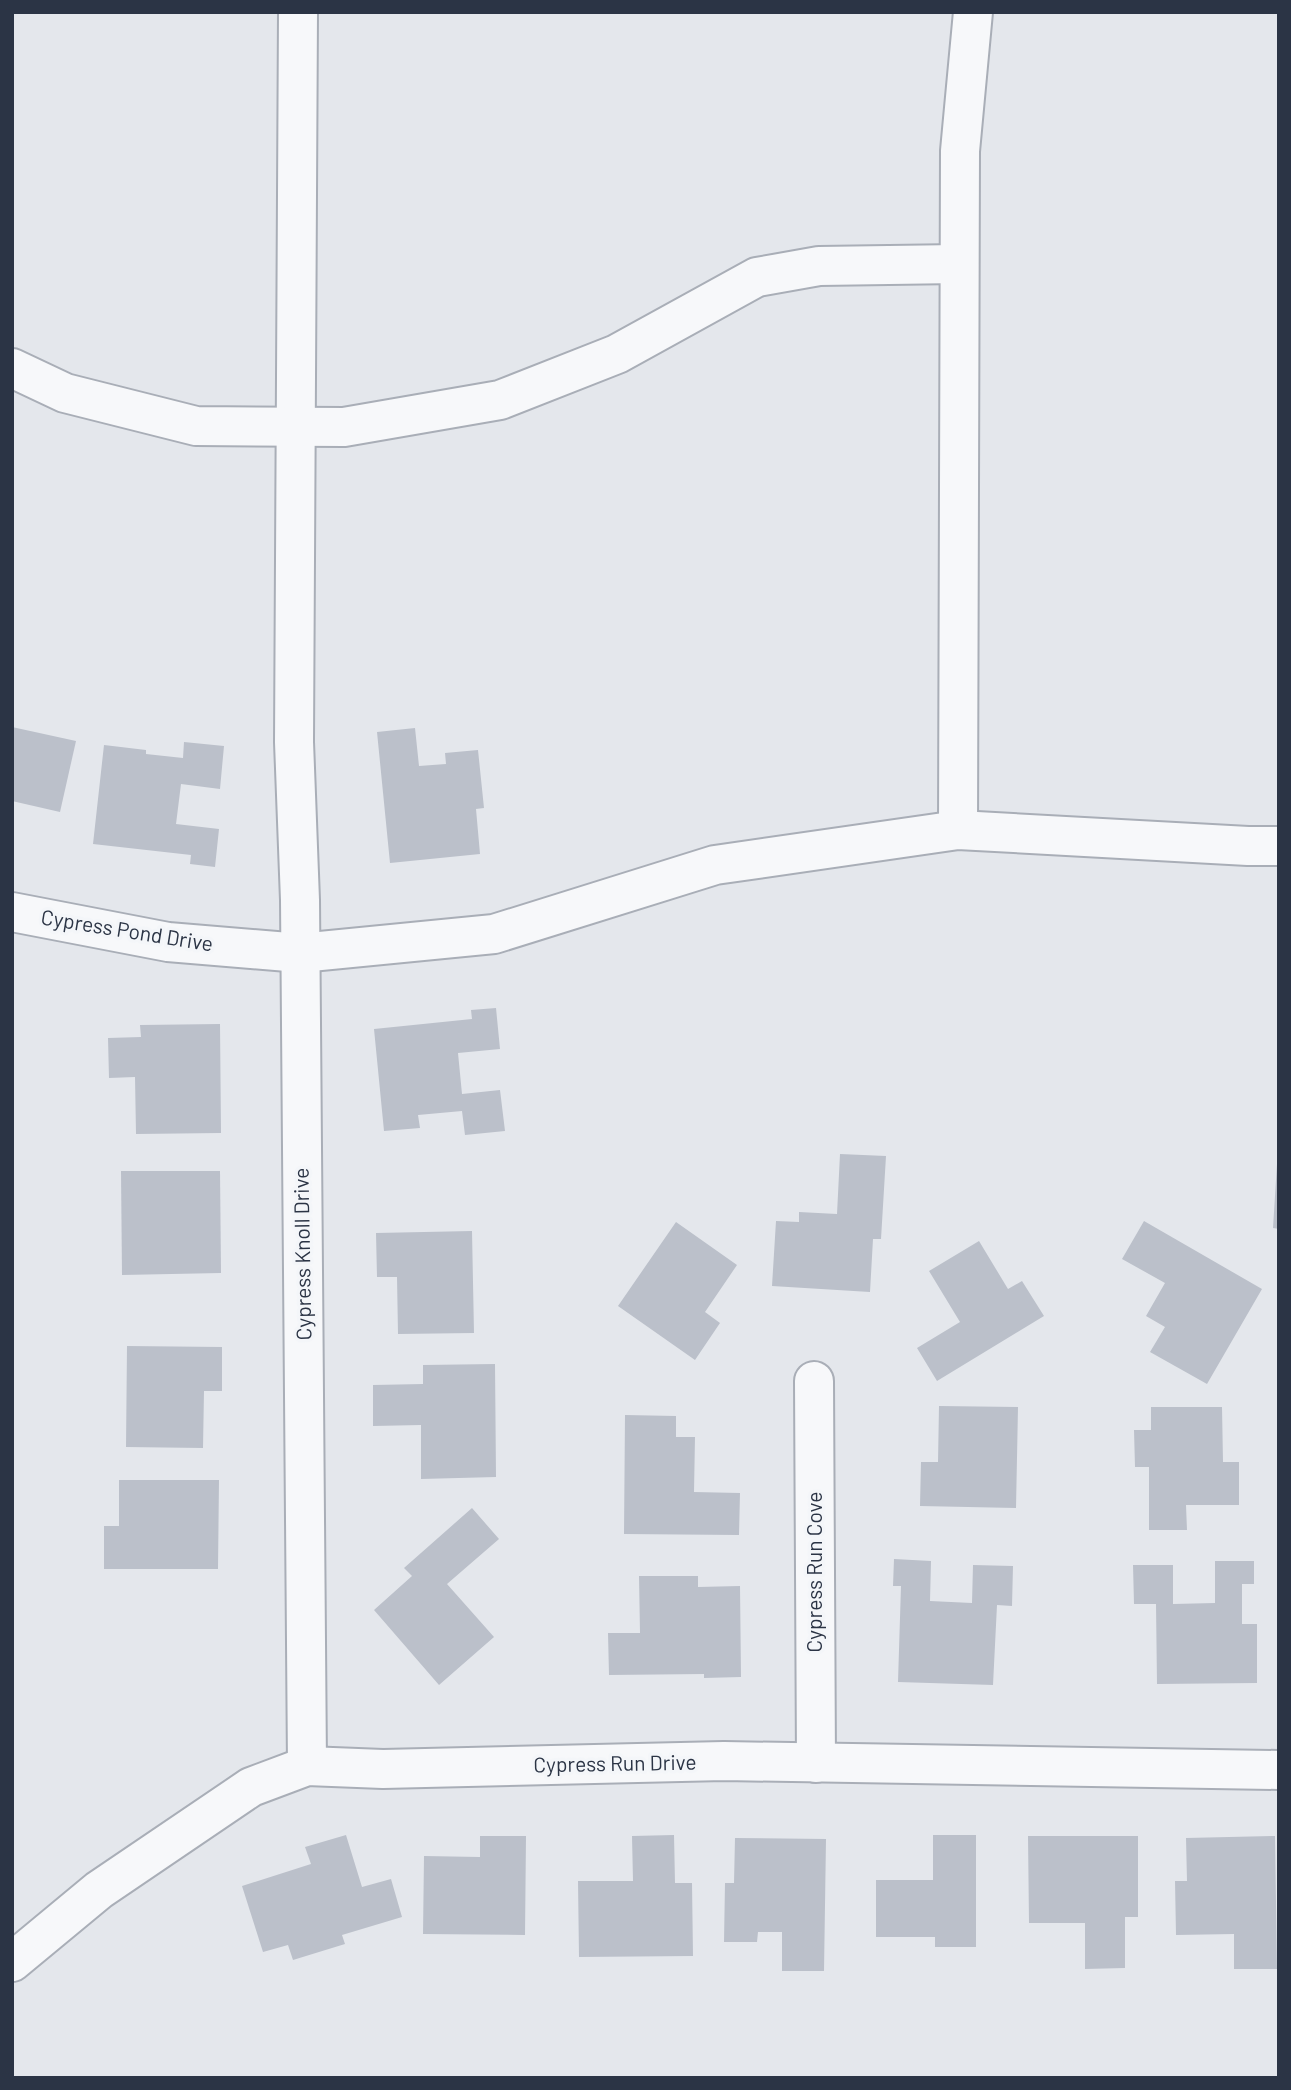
<svg xmlns="http://www.w3.org/2000/svg" width="1291" height="2090" font-family="Barlow,sans-serif">
	<style>
		.building { fill: #bbc0ca }
		.lines { fill: none; stroke-linecap: round; stroke-linejoin: round }
		.street-casing { stroke: #a9aeb7; stroke-width: 42 }
		.street { stroke: #f7f8fa; stroke-width: 38 }
		.labels { text-anchor: middle; stroke-width: 7; stroke-linejoin: round; paint-order: stroke }
		.street-label { font-size: 21px; fill: #2b3445; stroke: #f4f6f9 }
	</style>
	<rect width="100%" height="100%" fill="#e4e7ec"/>
	<g class="building">
		<path d="M12,727L76,741L60,812L12,801Z"/>
		<path d="M415,728L419,766L446,764L445,753L478,750L484,808L476,809L480,854L390,863L377,732Z"/>
		<path d="M184,742L224,746L220,789L181,784L176,824L219,829L215,867L190,864L191,855L93,844L104,745L146,750V754L183,758Z"/>
		<path d="M496,1008L500,1049L458,1053L462,1094L500,1090L505,1131L465,1135L462,1111L418,1115L420,1128L384,1131L374,1029L472,1019L471,1010Z"/>
		<path d="M220,1024L221,1133L136,1134L135,1077L109,1078L108,1038L141,1037L140,1025Z"/>
		<path d="M840,1154L886,1156L881,1239H873L870,1292L772,1286L776,1221L799,1222V1212L837,1214Z"/>
		<path d="M1277,1164H1279V1229L1273,1228Z"/>
		<path d="M121,1171H220L221,1273L122,1275Z"/>
		<path d="M1144,1221L1262,1289L1207,1384L1150,1352L1165,1327L1146,1316L1165,1283L1122,1259Z"/>
		<path d="M676,1222L737,1265L705,1312L720,1323L695,1360L618,1306Z"/>
		<path d="M472,1231L474,1333L398,1334L397,1277H377L376,1233Z"/>
		<path d="M979,1241L1008,1289L1022,1281L1044,1316L937,1381L917,1348L960,1322L929,1271Z"/>
		<path d="M127,1346L222,1347V1391H204L203,1448L126,1447Z"/>
		<path d="M495,1364L496,1477L421,1479V1425L373,1426V1385L423,1384V1365Z"/>
		<path d="M939,1406L1018,1407L1016,1508L920,1506L921,1462H938Z"/>
		<path d="M1151,1407H1222L1223,1462H1239V1505H1186L1187,1530H1149V1467H1135L1134,1430H1151Z"/>
		<path d="M625,1415L676,1416V1437H695L694,1492L740,1493L739,1535L624,1534Z"/>
		<path d="M119,1480H219L218,1569H104V1526H119Z"/>
		<path d="M472,1508L499,1539L447,1584L494,1637L439,1685L374,1610L412,1576L404,1568Z"/>
		<path d="M894,1559L931,1561L930,1601L972,1603L973,1565L1013,1566L1012,1606L997,1605L993,1685L898,1682L901,1586H893Z"/>
		<path d="M1215,1561H1254V1584H1242V1624H1257V1683L1157,1684L1156,1604H1134L1133,1565H1173V1604L1215,1603Z"/>
		<path d="M639,1576H698V1587L740,1586L741,1677L704,1678V1674L609,1675L608,1633H640Z"/>
		<path d="M346,1835L362,1887L391,1879L402,1917L342,1935L345,1944L293,1960L288,1945L263,1952L242,1886L311,1864L305,1847Z"/>
		<path d="M674,1835L675,1883H692L693,1956L579,1957L578,1881H633L632,1836Z"/>
		<path d="M933,1835H976V1947H935V1937H876V1880H933Z"/>
		<path d="M480,1836H526L525,1935L423,1934L424,1856L480,1857Z"/>
		<path d="M1028,1836H1138V1917H1125V1968L1085,1969V1923H1029Z"/>
		<path d="M1275,1836L1277,1969H1234V1934L1176,1935L1175,1881H1187L1186,1838Z"/>
		<path d="M735,1838L826,1839L824,1971H782V1932H758L757,1942H724L725,1883H734Z"/>
	</g>
	<g class="lines">
		<defs>
			<g id="street">
				<path d="M298,12L294,742L300,900L307,1766"/>
				<path d="M12,368L65,393L196,426L344,427L500,400L617,354L757,277L819,266L959,264"/>
				<path d="M958,830L960,151L973,12"/>
				<path d="M12,912L168,942L300,953L494,934L715,865L958,830L1248,846H1279"/>
				<path d="M814,1381L816,1763"/>
				<path d="M12,1962L99,1890L251,1787L307,1766L383,1769L724,1761L1279,1770"/>
			</g>
		</defs>
		<use href="#street" class="street-casing"/>
		<use href="#street" class="street"/>
	</g>
	<g class="labels">
		<g class="street-label">
			<text transform="translate(127 931) rotate(9)" y="7">Cypress Pond Drive</text>
			<text transform="translate(303 1254) rotate(-91)" y="7">Cypress Knoll Drive</text>
			<text transform="translate(815 1572) rotate(-90)" y="7">Cypress Run Cove</text>
			<text transform="translate(615 1764) rotate(-1)" y="7">Cypress Run Drive</text>
		</g>
	</g>
	<rect width="1291" height="2090" fill="none" stroke="#2b3445" stroke-width="28"/>
</svg>
